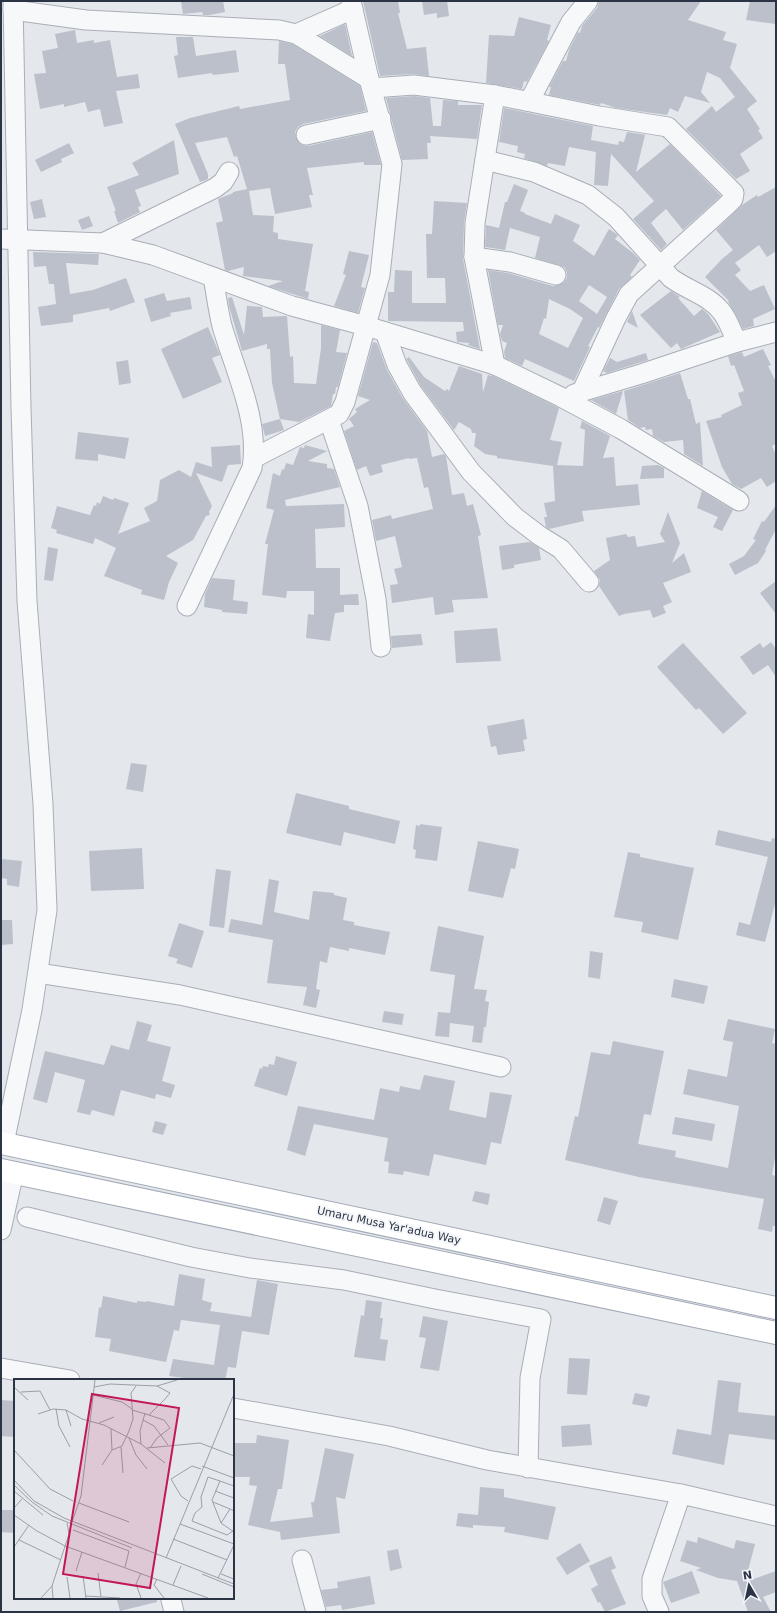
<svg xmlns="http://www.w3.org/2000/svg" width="777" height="1613" font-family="'DejaVu Sans',sans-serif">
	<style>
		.building { fill: #bbc0ca; fill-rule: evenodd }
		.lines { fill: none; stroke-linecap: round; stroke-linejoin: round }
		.minor-casing { stroke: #a9aeb7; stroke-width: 21 }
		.major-casing { stroke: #a3abb8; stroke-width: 24 }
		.minor { stroke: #f7f8fa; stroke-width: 19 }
		.major { stroke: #fff; stroke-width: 22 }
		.labels { text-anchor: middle; stroke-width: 4; stroke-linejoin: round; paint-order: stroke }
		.street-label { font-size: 11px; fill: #2b3445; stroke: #f4f6f9 }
		.inset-road { fill: none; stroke: #9a9fa9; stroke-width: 1 }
		.view { fill: #c2185b; fill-opacity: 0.15; stroke: #c2185b; stroke-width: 2 }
		.inset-edge { fill: none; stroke: #2b3445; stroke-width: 2 }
	</style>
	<rect width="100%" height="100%" fill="#e4e7ec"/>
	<g class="building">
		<path d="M181,1H223L225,12L210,15H203L202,12L183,14Z"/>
		<path d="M363,1H398L400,13H398L407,49L426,47L429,76L413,74L380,76Z"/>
		<path d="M422,1H447L449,16L437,18V13L424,15Z"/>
		<path d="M599,1H701L688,20L726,32L723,40L737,44L730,68L757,101L747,109L760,129L758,130L763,138L740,154L750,171L736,179L686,129L712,106L716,112L735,97L720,78L707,72L701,92L710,103L685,96L678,112L670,108L667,115L616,108L601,103L600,105L549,95L551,87H549L563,61H566L569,50L578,32L580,33L582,26L597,8Z"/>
		<path d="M750,1H776V24L746,20Z"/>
		<path d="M519,17L551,25L547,40L549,41L527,82L524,81L522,89L486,83L489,35L514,36Z"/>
		<path d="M345,24L352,56L320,36Z"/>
		<path d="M75,30L77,43L94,40V43L110,40L117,77L138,74L140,88L116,91L123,123L104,127L100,109L88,112L85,102L64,107V104L40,109L34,74L46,73L42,51L58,48L55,34Z"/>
		<path d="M176,37H193L196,56L236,50L239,72L213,75L212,73L178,78L174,56L178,55Z"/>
		<path d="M279,41L292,44L360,86L366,111L303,124L298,127L295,132L298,142L302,145L308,146L372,132L381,165H364V162L307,168L313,195H309L312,207L302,209L275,214L270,188L249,191L253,215L274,216L273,232L278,233V239L313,244L305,291L309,292L308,299L268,286L283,281L243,276L244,267L228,271L225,270L216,223L223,221L218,199L233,193V192L247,189L237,156L234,157L227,137L195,143L208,174V179L200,182L175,124L190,118L239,106L240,109L290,100L285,64H278Z"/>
		<path d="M414,96L430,98L433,126H441L443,100L458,101V105H482L477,139L430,136L431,143H427L428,159L402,160L386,98Z"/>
		<path d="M504,108L593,126L591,140L618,145L619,141L624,142L627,132L647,135H645L636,172L670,144L721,196L683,230L666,209L657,217L651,223L667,244L661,250L633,219L654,201L611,154L608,186L594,185L596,152L569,147L565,166L548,163L547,166L524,158L525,154L517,152L518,146L499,142Z"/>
		<path d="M174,140L179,174L135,190L141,206L138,207L140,212L118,223L114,211H116L107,187L139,175L132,163Z"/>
		<path d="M69,143L74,153L61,159L62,162L41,172L35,160Z"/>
		<path d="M514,184L528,190L520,211L525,213V214L551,224L555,214L580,225L573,241L594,256L609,229L618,235L615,239L633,253L640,260L630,275L632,277L619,289L599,328L598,327L588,346L590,347L574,381L525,359L522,366L505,358L504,352L507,343L502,341L500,334L503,325H498L488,270L508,273L553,286L563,283L567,278V272L564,267L535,258L540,237L510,228L505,250L485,247L486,225L499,228L505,202H507ZM589,285L607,297L597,314L579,301ZM549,299L570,309L583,318L568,348L539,334L544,318L546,319Z"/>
		<path d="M776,187V251L767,257L759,245L735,263L741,270L735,275L750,291L764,285L775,309L753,319L754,326L743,329L735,313L728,302L729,301L705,277L722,259L733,250L716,230L742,205L757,195L758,197Z"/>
		<path d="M42,199L46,217L34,219L30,202Z"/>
		<path d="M434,201L467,203L464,223L463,259L480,349L468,345L469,343L457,342L456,332L464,331L463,322L388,321V292H394L395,270L412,271V303H446L445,278H427L426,234H432Z"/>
		<path d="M89,216L93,226L82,230L78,220Z"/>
		<path d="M349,251L369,255L361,287L365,288L358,313L334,306L346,275L343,274Z"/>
		<path d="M33,252L99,254L98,265L66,263L70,294L93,290L126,278L135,302L110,311L109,308L73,315V322L41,326L38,307L56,304L54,284H49L46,266L34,267Z"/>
		<path d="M671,291L680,297L678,298L694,316L702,309L708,314L720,332L681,349L677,343L671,348L640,315Z"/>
		<path d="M164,293L167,301L190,297L192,309L170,313L171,316L151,322L144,299Z"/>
		<path d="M232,297L244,335L247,306L262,307L263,317L287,316L290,357L293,356L294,383L316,384L321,348V325L340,330L336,352L347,353L338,387H336L335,394H333L331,406L299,422L280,419L284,430L265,436L262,424L280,419L272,383L270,349H267V344L242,351L229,306L228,298Z"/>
		<path d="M632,311L638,328L627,322Z"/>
		<path d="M208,327L220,355L212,358L222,382L183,399L161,349Z"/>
		<path d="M373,342L377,343L387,370L402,397L427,431L432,457L444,454L446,456L452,495L464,493L467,506L473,504L481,535L478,536L488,598L452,600L454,612L435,615L433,597L392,603L390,585L398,584L394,569L402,567L395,536L376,541L372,520L391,515L392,519L433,509L428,487L424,488L417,458L409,459V458L381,465L383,472L370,476L366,466L357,470L344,431L354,426L349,419L357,412L355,409L370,400L358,396Z"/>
		<path d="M763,349L771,365L768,366L776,382V444L772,446L776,455V481L767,487L761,478L741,489L732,484L722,467L706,421L722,417L721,415L742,405L738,393L744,391L734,365L731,366L728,356L742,352L744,357Z"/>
		<path d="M646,353L648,360L607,373L603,371L610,358L617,362Z"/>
		<path d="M409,357L424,377L445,391L447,389L449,391L459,366L482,374L483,392L488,375L493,376L559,408L550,440L562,442L557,465L583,466L585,430L580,428L582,421L610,436L603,458L614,457L616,486L638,484L640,505L582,511L584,521L549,529L546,527L544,517H547L544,503L555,501L553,466L497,458V456L485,454L474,446L476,433H472L471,429L459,422L454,430L421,386L407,360L406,359Z"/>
		<path d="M128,360L131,383L119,385L116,362Z"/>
		<path d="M680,373L688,399H690L696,424L700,422L703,466L684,454L683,440L664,442L653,436L652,429L646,430L645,427L640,428L628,420L624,391Z"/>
		<path d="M623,391L616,414L591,400Z"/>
		<path d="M78,432L129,438L125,459L98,454V461L75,459Z"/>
		<path d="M240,445L241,464L228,465L222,482L196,473L212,506L209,512L210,515L206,516L193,540L166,556L178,563L169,582L164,600L141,594L142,590L104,576L116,548L95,538L93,544L56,533L57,530L51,528L57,506L90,515L94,505L96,506L97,502L100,504L103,496L113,500L114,498L129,503L118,534L150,521L144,508L157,501L160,480L179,470L191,477L196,462L212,467L211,447Z"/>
		<path d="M305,445L327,451L308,461L327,464V468L334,469L340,487L285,500L286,506L344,504L345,527L315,529L316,568H340V595L358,594L359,605H344V612L335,613L330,641L306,638L308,614L314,615V591H287L286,598L262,595L268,544H265L274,510L266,508L273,473L280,476L282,469L284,470L286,463L293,465L300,447L304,448Z"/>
		<path d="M658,465L664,468V478L640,479L642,466Z"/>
		<path d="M702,491L733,510L722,531L713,527L718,517L697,508Z"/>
		<path d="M776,505V529L765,550L766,551L758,563L735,575L729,564L744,556L756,540L753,539L762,521L764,522Z"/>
		<path d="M668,512L680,543L672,563L684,553L691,572L663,583L672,602L663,606L666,613L653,618L650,610L624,614L619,616L599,586L600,580L594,571L610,560L606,538L626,534L628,537L635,536L637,547L665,542L660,534Z"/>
		<path d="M530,542L539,548L541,560L514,565V568L502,570L499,546Z"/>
		<path d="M48,547L58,549L53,581L44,580Z"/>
		<path d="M212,578L235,580L233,600L248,602L247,614L222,612V610L204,607L205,594Z"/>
		<path d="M776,581V614L760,593Z"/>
		<path d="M497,628L501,661L456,663L454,631Z"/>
		<path d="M421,634L423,645L392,648L391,636Z"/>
		<path d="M771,642L776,649V677L768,665L753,675L740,657L760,643L763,648Z"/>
		<path d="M683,643L747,713L723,734L699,708L696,710L657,667Z"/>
		<path d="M524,719L527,739L523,740L525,751L498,755L496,746L491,747L487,726Z"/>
		<path d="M131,763L147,765L143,792L126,789Z"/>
		<path d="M296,793L349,806V809L400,821L395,844L344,832L341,846L286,833Z"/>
		<path d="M420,824L442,827L437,861L415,858L416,850L413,849L416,825L420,826Z"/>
		<path d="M718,830L771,842L772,838L776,839V900L765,942L736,935L739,922L750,925L768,857L715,845Z"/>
		<path d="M478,841L519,849L515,869L511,868L503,898L468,891Z"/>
		<path d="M142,848L144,889L91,891L89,851Z"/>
		<path d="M628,852L640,854V857L694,868L678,940L641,932L643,922L614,917Z"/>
		<path d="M1,859L22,861L19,887L7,885V879L1,878Z"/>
		<path d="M216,869L231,871L224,928L209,926Z"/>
		<path d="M269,879L279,881L274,912L309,920L313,891L334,893V895L347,898L343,920L354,922V925L390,932L385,955L349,948V951L330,947L327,963L320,961L316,989L320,990L316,1008L303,1005L307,987L267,983L273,940L228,932L231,919L262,925Z"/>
		<path d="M1,920H12L13,944L1,945Z"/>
		<path d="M179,923L204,931L192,968L176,963L178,959L168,956Z"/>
		<path d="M438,926L484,936L474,989L487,990L485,1001L489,1002L486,1027H484L482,1043L472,1042L474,1026L450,1023L449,1037L435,1036L438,1012L450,1013L455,975L430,971Z"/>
		<path d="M590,951L603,953L600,979L588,977Z"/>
		<path d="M674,979L708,986L704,1004L671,997Z"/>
		<path d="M384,1011L404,1014L402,1025L382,1022Z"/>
		<path d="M728,1019L775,1029L772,1043L776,1044V1152L772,1175L776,1176V1226H773L772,1232L758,1229L764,1199L639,1177L565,1160L575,1116L578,1117L591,1052L610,1055L613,1041L664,1051L651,1115L644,1114L638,1144L676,1151L675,1157L728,1168L739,1106L683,1094L688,1069L727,1077L733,1042L723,1040Z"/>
		<path d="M137,1021L152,1025L147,1041L171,1047L162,1081L175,1085L171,1098L156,1094L155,1099L121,1090L114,1116L92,1110L90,1115L77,1112L85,1080L55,1072L47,1103L33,1099L45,1051L104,1065L111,1045L129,1050Z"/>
		<path d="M276,1056L297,1062L287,1096L254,1086L260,1068L262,1069L263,1066L268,1067L269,1064L274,1065Z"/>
		<path d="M424,1075L455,1081L449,1110L486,1118L490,1092L512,1095L501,1144L491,1142L486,1165L434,1154L429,1176L404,1171L403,1175L388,1173L389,1162L384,1161L388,1138L314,1124L305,1156L287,1150L298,1106L374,1120L380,1088L399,1092L400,1086L420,1090Z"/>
		<path d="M675,1117L715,1124L712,1141L672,1134Z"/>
		<path d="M155,1121L167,1124L163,1135L152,1132Z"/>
		<path d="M475,1191L490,1194L488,1205L472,1201Z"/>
		<path d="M604,1197L618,1201L610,1225L597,1221Z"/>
		<path d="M179,1274L205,1279L202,1300L212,1303L210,1311L251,1317L257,1280L278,1284L269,1335L242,1331L236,1368L228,1367L225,1380H199L169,1376L173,1359L214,1365L220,1325L181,1320L179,1331L174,1330L166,1362L109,1351L111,1339L95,1337L99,1307L101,1308L103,1296L137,1303V1301L146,1302V1301L174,1306Z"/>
		<path d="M366,1300L382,1302L380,1318H383L380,1339L388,1340L385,1361L354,1357L361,1315L364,1316Z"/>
		<path d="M423,1316L448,1321L439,1371L420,1368L426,1338L419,1337Z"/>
		<path d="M569,1358L590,1359L587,1395L567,1394Z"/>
		<path d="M718,1380L741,1383L738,1412L776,1416V1440L729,1434L724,1465L672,1454L677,1429L711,1435Z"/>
		<path d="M635,1393L650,1396L647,1407L632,1404Z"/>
		<path d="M1,1400L14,1401L15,1437L1,1436Z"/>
		<path d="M590,1424L592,1445L562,1447L561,1426Z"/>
		<path d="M257,1435L289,1440L282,1489H278L270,1522L313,1517L311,1502H314L325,1448L354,1454L345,1499L336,1497L340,1533L281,1540L280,1532L248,1525L257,1486L249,1485L250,1477H233V1443H256Z"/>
		<path d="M480,1487L504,1489V1497L556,1507L548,1540L504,1532L505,1527L473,1525V1528L456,1526L458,1513L478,1515Z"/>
		<path d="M1,1510H15V1533L1,1532Z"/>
		<path d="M698,1537L734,1549L736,1540L755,1544L745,1582L776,1571V1592L763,1597L771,1612H748L737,1581L718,1578L696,1570L701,1568L680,1561L687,1540L697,1543Z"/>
		<path d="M580,1543L590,1561L567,1575L556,1558Z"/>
		<path d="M398,1549L402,1568L390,1571L387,1551Z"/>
		<path d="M611,1556L616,1568L611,1570L626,1604L605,1612L600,1602L598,1603L591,1589L598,1585L589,1566Z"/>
		<path d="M692,1571L700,1593L671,1603L663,1582Z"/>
		<path d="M370,1576L375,1604L342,1610L341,1605L326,1607L321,1590L338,1588L337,1582Z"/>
		<path d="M123,1598H157V1602L120,1611L117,1600Z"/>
	</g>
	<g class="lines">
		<defs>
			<g id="minor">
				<path d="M13,10L86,20L279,30L296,34L369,79"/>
				<path d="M296,34L353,9"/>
				<path d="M372,88L414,85L495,95L526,101L531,98L571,22L588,1"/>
				<path d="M495,95L475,223L474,257L495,365"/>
				<path d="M526,101L599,116L668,127L734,193L733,199L726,206L629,294L616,318L582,391"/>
				<path d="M306,135L381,119"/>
				<path d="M485,160L534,172L588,195L616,217L671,278C687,290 708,295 721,311C728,319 732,332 737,342"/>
				<path d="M1,239L103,243L153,255L292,306L366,326L495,365L561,397L621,429L739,501"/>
				<path d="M103,243L215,188L223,182L229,172"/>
				<path d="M474,257L510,262L556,275"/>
				<path d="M385,332L397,365L412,392L471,472L515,517L540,536L561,549L589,582"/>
				<path d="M574,394L641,374L737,342L776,332"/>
				<path d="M329,420L358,506L376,599L381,647"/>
				<path d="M254,458L339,414L345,402L380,275L392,164L369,79L351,1"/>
				<path d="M187,606L252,468C260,421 235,371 222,326C218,310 216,293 213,277"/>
				<path d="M38,973L180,995L501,1067"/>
				<path d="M4,1143L32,1010L47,910L43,804L27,601L21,408L13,1"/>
				<path d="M27,1217L191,1257L250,1268L344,1280L435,1299L541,1319L530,1378L528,1468"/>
				<path d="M1,1230L14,1172"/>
				<path d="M1,1368L70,1380"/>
				<path d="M233,1408L389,1436L487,1460L681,1494L776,1516"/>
				<path d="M302,1560L316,1612"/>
				<path d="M171,1600L174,1612"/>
				<path d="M659,1612L652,1596V1579L681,1494"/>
			</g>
			<g id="major">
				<path d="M1,1143L776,1308"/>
				<path d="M1,1170L776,1333"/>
			</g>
		</defs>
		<use href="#minor" class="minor-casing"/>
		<use href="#major" class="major-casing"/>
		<use href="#minor" class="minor"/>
		<use href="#major" class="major"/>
	</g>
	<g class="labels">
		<g class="street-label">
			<text transform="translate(389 1225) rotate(12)" y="4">Umaru Musa Yar'adua Way</text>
		</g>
	</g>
	<g transform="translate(14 1379)">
		<rect width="220" height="220" fill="#e4e7ec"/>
		<path class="inset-road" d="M0,8L14,21M80,8L96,5L143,7L163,1M7,13L26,12L36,31M79,16L108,23L118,30M42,30L45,47L56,68M52,31L57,47M118,31L135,36L151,20L156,14L143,7M24,35L39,30L52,31L68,40L90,46L127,65L151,84M135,36L150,41L156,49L143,59L136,69M129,41L140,47L154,66M85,44L100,38M115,59L122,76L133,90M127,65L126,52L131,34M107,68L109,94M133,69L186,64L220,77M0,71L36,110L59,122M98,71L108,67L115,52L119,40L117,14L122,7M88,86L98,71L97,50M188,87L220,99M0,101L20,122L50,139L220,205M206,102L194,98L187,118L188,128L181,134L178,142L213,156L219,152M0,106L18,123L38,137L118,169M220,107L206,102L198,121L207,144L220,153M0,112L29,136M201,112L220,119M174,122L167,117L157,100L178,87L187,90M199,123L216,130M65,124L115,143M0,129L8,120M0,136L23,152L51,167L194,219M58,143L67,117L81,1M207,144L216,130L220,132M166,145L220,165M59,151L115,172L111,188M159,160L213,181M5,161L47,181M0,168L15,146M152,179L220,15M62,192L68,173M84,194L87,218M188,195L220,208M207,195L220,200M69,197L72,219M53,198L56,219M204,199L220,166M143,200L140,206L150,219M159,206L167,187M71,217L106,219M27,219L38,207M39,219L38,207L55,155L53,144M127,219L122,205L127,194"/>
		<path class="view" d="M78,15L165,29L136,209L49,195Z"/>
		<rect width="220" height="220" class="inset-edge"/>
	</g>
	<rect width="777" height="1613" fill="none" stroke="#2b3445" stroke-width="4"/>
	<g transform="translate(749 1585) rotate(351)" stroke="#f4f6f9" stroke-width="3" paint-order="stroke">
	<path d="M0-3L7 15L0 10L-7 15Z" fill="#2b3445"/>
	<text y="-6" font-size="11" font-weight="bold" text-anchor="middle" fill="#2b3445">N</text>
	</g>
</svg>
